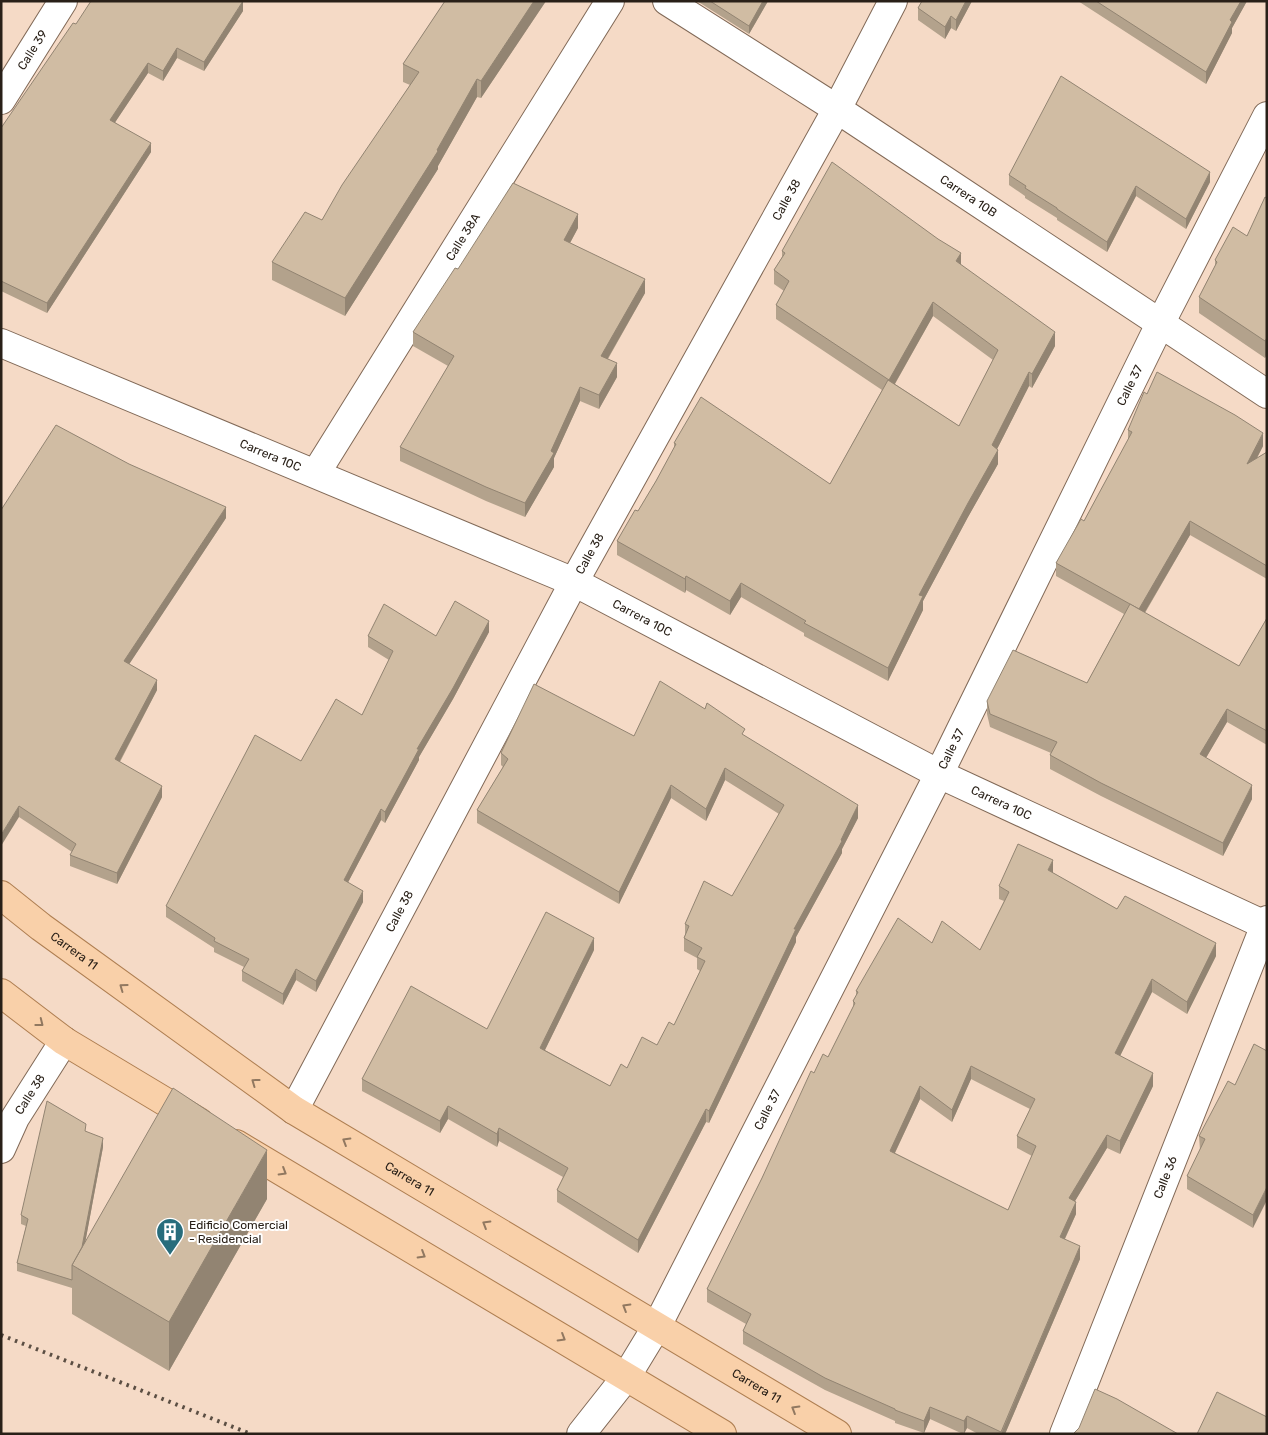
<svg xmlns="http://www.w3.org/2000/svg" width="1268" height="1435" font-family="Rubik,sans-serif">
	<style>
		.lines { fill: none; stroke-linecap: round; stroke-linejoin: round }
		.minor-casing { stroke: #816957; stroke-width: 30 }
		.primary-casing { stroke: #ae7e51; stroke-width: 30 }
		.minor { stroke: #fff; stroke-width: 28 }
		.primary { stroke: #f9d0a9; stroke-width: 28 }
		.rail { stroke: #5b4e43; stroke-width: 4; stroke-dasharray: 2.5 5; stroke-linecap: butt }
		.wall { fill: #b3a28c; fill-rule: evenodd }
		.shaded-wall { fill: #928472 }
		.building { fill: #d0bca3; stroke: #928472; fill-rule: evenodd }
		.oneway { stroke: #917860 }
		.labels { text-anchor: middle; stroke-width: 4; stroke-linejoin: round; paint-order: stroke }
		.street-label { font-size: 12px; fill: #292018; stroke: #fff }
		.poi-label { font-size: 12px; fill: #292018; stroke: #fff; text-anchor: start }
	</style>
	<rect width="100%" height="100%" fill="#f5dac6"/>
	<g class="lines">
		<defs>
			<g id="minor">
				<path id="s1" d="M667,1L837,109L1267,394"/>
				<path id="s2" d="M1,100L63,1"/>
				<path id="s3" d="M1,343L574,582L939,774L1267,926"/>
				<path id="s4" d="M316,473L610,1"/>
				<path id="s5" d="M294,1110L574,582L837,109L893,1"/>
				<path id="s6" d="M1,1149L15,1118L64,1041"/>
				<path id="s7" d="M581,1434L626,1377L657,1326L939,774L1160,324L1267,116"/>
				<path id="s8" d="M1064,1434L1267,920"/>
			</g>
			<g id="primary">
				<path id="s9" d="M1,895L41,927L294,1110L837,1434"/>
				<path d="M1,993L64,1041L199,1122"/>
				<path d="M236,1144L722,1434"/>
			</g>
		</defs>
		<use href="#minor" class="minor-casing"/>
		<use href="#primary" class="primary-casing"/>
		<use href="#minor" class="minor"/>
		<use href="#primary" class="primary"/>
		<path class="rail" d="M1,1335L251,1434"/>
	</g>
	<g class="wall">
		<path d="M445,1H546L481,98L477,97L438,166V169L345,316L272,280V262L322,220L410,85L403,82V64Z"/>
		<path d="M697,1H768L749,34Z"/>
		<path d="M922,1H972L956,31L951,28L945,39L918,20V8Z"/>
		<path d="M1078,1H1247L1232,28V33L1206,84Z"/>
		<path d="M243,11L204,71L177,58L163,81L148,73L115,122L151,152L47,313L1,291V128L76,24Z"/>
		<path d="M1009,175L1210,182L1186,229L1136,196L1107,252L1057,220V218L1025,198V196L1009,185Z"/>
		<path d="M1267,198V355L1265,358L1199,313V297L1215,266V260L1247,236Z"/>
		<path d="M578,228L570,243L645,293L608,359L617,377L599,409L580,401L554,458V467L525,517L486,501L400,461V447L448,366L413,346V332L458,269Z"/>
		<path d="M782,251L961,265L1055,346L1032,388L1029,386L997,449L998,464L968,517L923,601V610L888,681L804,636V633L741,597L730,615L686,590L685,593L617,555V541L638,511L656,481L674,448V443L830,484L882,390L776,319V305L784,291L774,284V270L782,257ZM933,316L993,360L959,426L895,384Z"/>
		<path d="M1128,430L1263,446L1257,458L1267,452V579L1190,535L1145,613L1239,666L1267,618V745L1227,722L1206,758L1252,799L1223,856L1101,796L1050,769V755L1051,753L990,727L987,714V701L1087,683L1124,614L1056,576V563L1084,521L1128,440Z"/>
		<path d="M1,510L226,518L129,664L157,690L120,762L162,797L117,884L70,866V855L72,852L19,817Z"/>
		<path d="M489,632L453,699L419,757V760L385,823L381,820L348,882L363,902L316,992L296,980L283,1005L242,981V971L244,967L214,952V948L166,917V906L301,761L362,715L389,660L368,647V636H436Z"/>
		<path d="M634,736H745L858,818L842,849V853L796,937V942L709,1123L706,1122L638,1253L557,1202V1190L563,1177L499,1141L497,1147L448,1119L440,1133L362,1091V1079L487,1029L594,950L545,1050L610,1086L627,1068L657,1045L674,1025L700,971L697,969V958L684,951V938L685,935V924L732,896L779,814L725,780L706,821L671,798L619,904L477,823V810L503,767L501,765V753Z"/>
		<path d="M1053,873L1117,909L1216,956L1187,1014L1152,992L1120,1056L1153,1086L1120,1154L1107,1148L1075,1201L1076,1214L1065,1239L1080,1259L1005,1434H978L967,1428L963,1434L930,1419L924,1433L895,1423V1421L825,1390L743,1344V1331L746,1324L707,1302V1289L814,1073L828,1057L853,1007V1001L856,996V991L932,943L980,950L1004,901L999,899V886ZM971,1079L1030,1109L1017,1136V1148L1032,1156L1008,1210L895,1153L920,1099L952,1122Z"/>
		<path d="M1254,1044L1253,1228L1187,1189V1176L1200,1150L1199,1136L1235,1085Z"/>
		<path d="M86,1131L103,1147L85,1243L267,1199L169,1371L72,1314V1288L17,1271V1263L26,1226L21,1224V1215Z"/>
	</g>
	<g class="shaded-wall">
		<path d="M243,1V11L204,71V62Z"/>
		<path d="M534,1H546L481,98V81Z"/>
		<path d="M763,1H768L749,34V26Z"/>
		<path d="M966,1H972L956,31V20Z"/>
		<path d="M1241,1H1247L1232,28V33L1206,84V72L1230,20Z"/>
		<path d="M951,16V28L945,39V27Z"/>
		<path d="M177,48V58L163,81V71Z"/>
		<path d="M148,63V73L110,130V120Z"/>
		<path d="M477,79V97L438,166V169L345,316V298L437,150Z"/>
		<path d="M151,143V152L47,313V303Z"/>
		<path d="M1210,172V182L1186,229V219Z"/>
		<path d="M1136,186V196L1107,252V242Z"/>
		<path d="M578,214V228L564,254V240Z"/>
		<path d="M961,253V267L956,261Z"/>
		<path d="M645,279V293L601,370V356Z"/>
		<path d="M933,302V316L889,394V380Z"/>
		<path d="M1055,332V346L1032,388V374Z"/>
		<path d="M1266,338V355L1265,358V341Z"/>
		<path d="M617,363V377L599,409V395Z"/>
		<path d="M1029,372V386L992,459V445Z"/>
		<path d="M580,387V401L554,458V467L525,517V503Z"/>
		<path d="M1263,433V446L1247,477V464Z"/>
		<path d="M998,450V464L968,517L923,601V610L888,681V668L919,595L968,503Z"/>
		<path d="M226,507V518L124,672V661Z"/>
		<path d="M1190,521V535L1139,622V609Z"/>
		<path d="M686,576V590L685,593V579Z"/>
		<path d="M741,583V597L730,615V601Z"/>
		<path d="M489,621V632L453,699L419,757V760L385,823V812L417,749Z"/>
		<path d="M157,680V690L115,770V759Z"/>
		<path d="M1227,709V722L1200,768V754Z"/>
		<path d="M725,768V780L706,821V809Z"/>
		<path d="M671,785V798L619,904V892Z"/>
		<path d="M1252,785V799L1223,856V843Z"/>
		<path d="M162,786V797L117,884V873Z"/>
		<path d="M858,805V818L842,849V853L796,937V942L709,1123V1111L794,929Z"/>
		<path d="M19,806V817L1,846V835Z"/>
		<path d="M381,809V820L344,890V880Z"/>
		<path d="M1053,860V873L1048,870Z"/>
		<path d="M363,891V902L316,992V981Z"/>
		<path d="M594,938V950L540,1060V1048Z"/>
		<path d="M1216,943V956L1187,1014V1002Z"/>
		<path d="M296,969V980L283,1005V994Z"/>
		<path d="M1152,979V992L1115,1066V1053Z"/>
		<path d="M971,1066V1079L952,1122V1110Z"/>
		<path d="M1153,1073V1086L1120,1154V1141Z"/>
		<path d="M920,1086V1099L890,1163V1151Z"/>
		<path d="M448,1106V1119L440,1133V1121Z"/>
		<path d="M706,1109V1122L638,1253V1240Z"/>
		<path d="M499,1128V1141L497,1147V1134Z"/>
		<path d="M1107,1135V1148L1069,1211V1198Z"/>
		<path d="M103,1138V1147L80,1270L78,1269Z"/>
		<path d="M267,1150V1199L169,1371V1322Z"/>
		<path d="M1267,1187V1200L1253,1228V1215Z"/>
		<path d="M1076,1202V1214L1060,1249V1237Z"/>
		<path d="M1080,1246V1259L1005,1434H1001Z"/>
		<path d="M930,1407V1419L924,1433V1421Z"/>
		<path d="M967,1416V1428L964,1434V1421Z"/>
	</g>
	<g class="building">
		<path d="M91,1H243L204,62L177,48L163,71L148,63L110,120L151,143L47,303L1,281V128L73,23L76,24Z"/>
		<path d="M445,1H534L481,81L477,79L437,150L438,151L345,298L272,262L305,212L322,220L342,185L419,72L403,64Z"/>
		<path d="M710,1H763L749,26Z"/>
		<path d="M922,1H966L956,20L951,16L945,27L918,8Z"/>
		<path d="M1096,1H1241L1230,20L1232,22L1206,72Z"/>
		<path d="M1061,76L1210,172L1186,219L1136,186L1107,242L1057,209V208L1025,188L1026,186L1009,175Z"/>
		<path d="M832,162L938,239L961,253L956,261L1055,332L1032,374L1029,372L992,445L998,450L968,503L919,595L923,596L888,668L804,623L806,621L741,583L730,601L686,576L685,579L617,541L635,510L638,511L656,481L676,444L674,443L701,397L830,484L888,380L959,426L998,350L933,302L889,380L776,305L789,281L774,270L785,253L782,251Z"/>
		<path d="M513,183L578,214L564,240L645,279L601,356L617,363L599,395L580,387L551,451L554,453L525,503L486,487L400,447L454,356L413,332L455,268L458,269Z"/>
		<path d="M1265,197L1267,198V338L1265,341L1199,297L1217,262L1215,260L1233,227L1247,236Z"/>
		<path d="M1157,372L1235,415L1263,433L1247,464L1267,452V566L1190,521L1139,609L1056,563L1081,519L1084,521L1132,432L1128,430L1144,392L1147,394Z"/>
		<path d="M56,425L129,464L226,507L124,661L157,680L115,759L162,786L117,873L70,855L76,844L19,806L1,835V510Z"/>
		<path d="M455,601L489,621L453,688L417,749H419L385,812L381,809L344,880L363,891L316,981L296,969L283,994L242,971L249,959L214,941L215,938L166,906L255,735L301,761L336,699L362,715L393,651L368,636L384,604L436,636Z"/>
		<path d="M1130,604L1239,666L1267,618V731L1227,709L1200,754L1252,785L1223,843L1101,783L1050,755L1057,742L990,714L987,701L1013,650L1087,683Z"/>
		<path d="M660,681L705,709L707,703L745,729L742,734L858,805L841,840L842,841L794,929H796L709,1111L706,1109L638,1240L557,1190L568,1168L499,1128L497,1134L448,1106L440,1121L362,1079L411,986L487,1029L546,912L594,938L540,1048L610,1086L621,1064L627,1068L642,1037L657,1045L669,1022L674,1025L705,961L697,957L702,948L684,938L689,926L685,924L704,881L732,896L784,805L725,768L706,809L671,785L619,892L477,810L508,759L501,753L534,684L634,736Z"/>
		<path d="M1018,844L1053,860L1048,870L1117,909L1125,896L1216,943L1187,1002L1152,979L1115,1053L1153,1073L1120,1141L1107,1135L1069,1198L1076,1202L1060,1237L1080,1246L1001,1432L967,1416L964,1421L930,1407L924,1421L895,1410V1409L825,1378L743,1331L751,1314L707,1289L762,1178L811,1071L814,1073L823,1054L828,1057L855,1003L853,1001L858,992L856,991L898,918L932,943L942,921L980,950L1009,892L999,886ZM971,1066L1035,1099L1017,1136L1036,1146L1008,1210L890,1151L920,1086L952,1110Z"/>
		<path d="M1254,1044L1267,1051V1187L1253,1215L1187,1176L1205,1139L1199,1136L1228,1081L1235,1085Z"/>
		<path d="M173,1088L267,1150L169,1322L72,1265Z"/>
		<path d="M47,1101L86,1124L85,1131L103,1138L82,1247L72,1265V1280L17,1263L28,1219L21,1215Z"/>
		<path d="M1095,1389L1117,1399L1178,1434H1073L1079,1428Z"/>
		<path d="M1217,1392L1267,1417V1434H1197Z"/>
	</g>
	<defs><path id="oneway-chevron" d="M-2-3.5L2.5 0L-2 3.5" fill="none" stroke-width="1.6" stroke-linecap="round" stroke-linejoin="round" transform="scale(1.25)"/></defs>
	<g class="oneway">
		<use href="#oneway-chevron" transform="translate(123 987) rotate(-144)"/>
		<use href="#oneway-chevron" transform="translate(40 1023) rotate(38)"/>
		<use href="#oneway-chevron" transform="translate(255 1082) rotate(-144)"/>
		<use href="#oneway-chevron" transform="translate(346 1141) rotate(-149)"/>
		<use href="#oneway-chevron" transform="translate(283 1172) rotate(31)"/>
		<use href="#oneway-chevron" transform="translate(486 1224) rotate(-149)"/>
		<use href="#oneway-chevron" transform="translate(422 1255) rotate(31)"/>
		<use href="#oneway-chevron" transform="translate(626 1307) rotate(-149)"/>
		<use href="#oneway-chevron" transform="translate(562 1338) rotate(31)"/>
		<use href="#oneway-chevron" transform="translate(795 1409) rotate(-149)"/>
	</g>
	<defs>
		<symbol id="building-pin" viewBox="-11 -11 22 30"><path d="M0 17L-7.5 6A9.5 9.5 0 1 1 7.5 6Z" fill="#286d7c" stroke="#fff"/><path d="M-4-6H4V6H1V3H-1V6H-4ZM-2.5-4.3h1.7v1.8h-1.7ZM.8-4.3h1.7v1.8H.8ZM-2.5-1h1.7V.8h-1.7ZM.8-1h1.7V.8H.8Z" fill="#fff"/></symbol>
	</defs>
	<g fill-rule="evenodd">
		<use href="#building-pin" x="154" y="1216" width="32" height="43"/>
	</g>
	<g class="labels">
		<g class="street-label">
			<text dy="4" stroke="none"><textPath href="#s2" startOffset="59">Calle 39</textPath></text>
			<text dy="4" stroke="none"><textPath href="#s1" startOffset="359">Carrera 10B</textPath></text>
			<text dy="4" stroke="none"><textPath href="#s5" startOffset="1035">Calle 38</textPath></text>
			<text dy="4" stroke="none"><textPath href="#s4" startOffset="278">Calle 38A</textPath></text>
			<text dy="4" stroke="none"><textPath href="#s7" startOffset="1185">Calle 37</textPath></text>
			<text dy="4" stroke="none"><textPath href="#s3" startOffset="292">Carrera 10C</textPath></text>
			<text dy="4" stroke="none"><textPath href="#s5" startOffset="630">Calle 38</textPath></text>
			<text dy="4" stroke="none"><textPath href="#s3" startOffset="698">Carrera 10C</textPath></text>
			<text dy="4" stroke="none"><textPath href="#s7" startOffset="780">Calle 37</textPath></text>
			<text dy="4" stroke="none"><textPath href="#s3" startOffset="1102">Carrera 10C</textPath></text>
			<text dy="4" stroke="none"><textPath href="#s5" startOffset="225">Calle 38</textPath></text>
			<text dy="4" stroke="none"><textPath href="#s9" startOffset="92">Carrera 11</textPath></text>
			<text dy="4" stroke="none"><textPath href="#s6" startOffset="62">Calle 38</textPath></text>
			<text dy="4" stroke="none"><textPath href="#s7" startOffset="375">Calle 37</textPath></text>
			<text dy="4" stroke="none"><textPath href="#s8" startOffset="276">Calle 36</textPath></text>
			<text dy="4" stroke="none"><textPath href="#s9" startOffset="498">Carrera 11</textPath></text>
			<text dy="4" stroke="none"><textPath href="#s9" startOffset="902">Carrera 11</textPath></text>
		</g>
		<g class="poi-label">
			<text x="189" y="1229">Edificio Comercial<tspan x="189" dy="14">- Residencial</tspan></text>
		</g>
	</g>
	<rect width="1268" height="1435" fill="none" stroke="#292018" stroke-width="5"/>
</svg>
